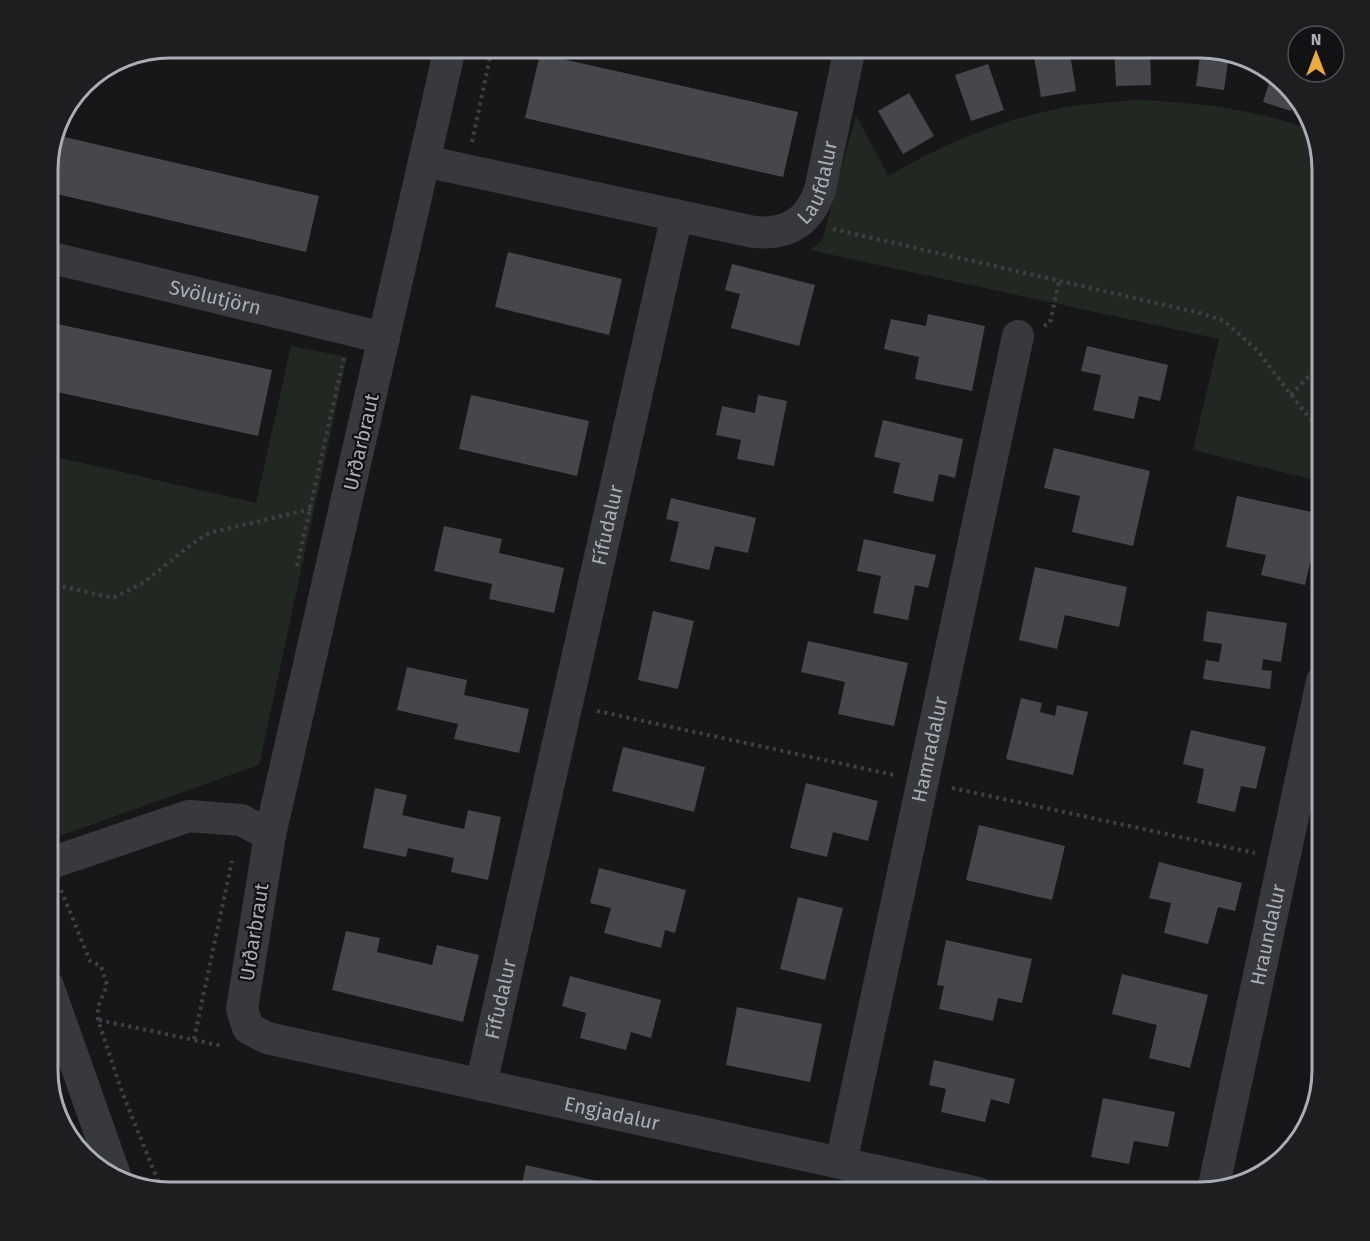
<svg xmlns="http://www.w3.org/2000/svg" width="1370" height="1241" font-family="'Fira Sans',sans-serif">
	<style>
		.green { fill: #212822 }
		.building { fill: #46474b }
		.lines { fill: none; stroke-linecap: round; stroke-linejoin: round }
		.path { stroke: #3e4044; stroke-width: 4; stroke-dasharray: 3 4.5; stroke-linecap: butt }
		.minor { stroke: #38393d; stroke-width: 32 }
		.labels { text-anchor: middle; stroke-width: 4.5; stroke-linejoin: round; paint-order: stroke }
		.street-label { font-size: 20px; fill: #a9aeb8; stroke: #121214 }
		.rim { fill: none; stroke: #a9aeb8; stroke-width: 3 }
	</style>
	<rect width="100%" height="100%" fill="#171719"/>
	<g class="green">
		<path d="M1135,100C1196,102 1256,109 1314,131L1322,171V482L1193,450L1219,339L810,250L822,241L856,115L888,176C939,147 990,124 1047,111C1076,104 1105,103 1135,100Z"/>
		<path d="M291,346L347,357L259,765L48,840V455L256,503Z"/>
	</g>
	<g class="building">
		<path d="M335,48H357L355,54Z"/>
		<path d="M1051,48H1069L1076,91L1041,97L1033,51Z"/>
		<path d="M1114,48H1150L1151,85L1116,86Z"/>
		<path d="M1201,48L1229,54L1224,90L1196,86Z"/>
		<path d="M540,54L798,112L783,177L525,118Z"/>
		<path d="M988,64L1004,110L971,121L955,75Z"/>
		<path d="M1272,74L1286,84L1295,98L1291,111L1263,102Z"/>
		<path d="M909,93L934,136L903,154L878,111Z"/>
		<path d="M56,135L319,196L306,252L48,192V163Z"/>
		<path d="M508,252L622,279L609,335L495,307Z"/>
		<path d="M732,264L815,285L799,346L731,328L740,294L725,290Z"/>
		<path d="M928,314L985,326L972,391L915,379L919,357L884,349L891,319L926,326Z"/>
		<path d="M48,322L272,370L258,436L48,390Z"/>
		<path d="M1087,346L1168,365L1160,401L1139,396L1134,419L1093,410L1101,375L1081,371Z"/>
		<path d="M471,395L589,421L577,476L459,449Z"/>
		<path d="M758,395L787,401L774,466L737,459L741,440L716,435L722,406L755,413Z"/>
		<path d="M883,420L963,439L955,478L939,474L933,502L893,493L900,463L874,457Z"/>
		<path d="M1054,448L1150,471L1133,546L1072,532L1080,496L1044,488Z"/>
		<path d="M1237,496L1321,514L1305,585L1261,575L1266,555L1226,547Z"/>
		<path d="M671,498L756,518L748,553L715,546L709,570L670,561L679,522L666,519Z"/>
		<path d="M444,526L502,539L499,553L564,568L554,613L489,599L492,584L434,571Z"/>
		<path d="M864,539L936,555L928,588L915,585L908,620L873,613L881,576L857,571Z"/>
		<path d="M1035,567L1127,587L1119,627L1065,615L1057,649L1019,640Z"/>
		<path d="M653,611L694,621L678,689L638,680Z"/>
		<path d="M1207,611L1287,623L1281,662L1263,659L1262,670L1272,671L1270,689L1203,679L1206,660L1219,662L1222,644L1203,641Z"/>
		<path d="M808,641L908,663L894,726L838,714L845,682L801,672Z"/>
		<path d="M407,667L467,680L464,695L529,709L519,753L454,739L458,724L397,710Z"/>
		<path d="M1021,698L1042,703L1040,712L1055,716L1057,705L1088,712L1073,775L1006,759Z"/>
		<path d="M1191,730L1266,747L1256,789L1241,786L1235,812L1197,803L1204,769L1183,764Z"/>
		<path d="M623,747L705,767L694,812L612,791Z"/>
		<path d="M806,783L878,801L868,841L833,832L827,857L790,848Z"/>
		<path d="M375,788L407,795L402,815L464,829L468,810L501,817L488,880L451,872L454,858L408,848L406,857L363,848Z"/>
		<path d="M979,825L1065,846L1052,900L966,880Z"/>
		<path d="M1159,862L1242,883L1235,911L1218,907L1208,944L1164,933L1171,903L1149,898Z"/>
		<path d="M599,868L686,890L675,933L665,930L661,948L604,933L611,908L590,903Z"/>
		<path d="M798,897L843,908L825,980L780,969Z"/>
		<path d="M346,931L380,938L377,952L432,965L437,945L479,955L463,1022L332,990Z"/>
		<path d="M946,940L1032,959L1022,1003L998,998L993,1021L939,1009L944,986L937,985Z"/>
		<path d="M1122,974L1208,995L1190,1068L1149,1058L1157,1025L1112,1014Z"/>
		<path d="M570,976L661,1000L651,1038L631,1032L626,1050L580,1038L586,1013L562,1006Z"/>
		<path d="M737,1007L822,1024L810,1082L726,1065Z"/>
		<path d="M1321,1056L1322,1078L1319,1088L1314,1087Z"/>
		<path d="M934,1060L1015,1079L1009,1104L991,1099L985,1122L941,1112L946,1089L929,1085Z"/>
		<path d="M1103,1098L1175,1112L1168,1147L1134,1141L1129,1164L1091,1157Z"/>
		<path d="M526,1165L646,1192L645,1193H520Z"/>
	</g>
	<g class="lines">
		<g class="path">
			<path d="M472,142L492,48"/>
			<path d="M833,229L1200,313L1224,321L1258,351L1291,395L1322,433"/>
			<path d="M1044,326L1050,323L1059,281"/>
			<path d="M1291,395L1322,362"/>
			<path d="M297,566L344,357"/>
			<path d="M48,583L113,598L143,583L192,544L209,533L311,509"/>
			<path d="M48,629L51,609L48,603"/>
			<path d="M597,711L894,775"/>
			<path d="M952,788L1255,853"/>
			<path d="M1312,866L1322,868"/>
			<path d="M61,890L90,961L101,966L107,985L98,1007V1020L122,1092L162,1191"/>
			<path d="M99,1020L223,1046"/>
			<path d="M194,1039L232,861"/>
		</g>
		<g class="minor">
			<path id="s1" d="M450,48L270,835L242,1009L248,1028L267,1038L978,1193"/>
			<path id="s2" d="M424,161L754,232C788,235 809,222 820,190L850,48"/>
			<path id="s3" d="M48,257L384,338"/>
			<path d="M48,864L189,816L241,820L270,835"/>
			<path d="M48,986L116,1178"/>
			<path id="s4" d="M481,1085L677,215"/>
			<path id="s5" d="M841,1163L1018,336"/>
			<path id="s6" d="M1213,1190L1322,681"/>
		</g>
	</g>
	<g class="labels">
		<g class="street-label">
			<text dy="7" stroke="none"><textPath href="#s2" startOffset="430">Laufdalur</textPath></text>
			<text dy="7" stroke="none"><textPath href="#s3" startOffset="172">Svölutjörn</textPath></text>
			<text transform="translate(361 442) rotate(-77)" y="7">Urðarbraut</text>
			<text dy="7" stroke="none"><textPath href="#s4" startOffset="574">Fífudalur</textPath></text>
			<text dy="7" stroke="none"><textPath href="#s5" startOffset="423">Hamradalur</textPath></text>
			<text transform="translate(254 932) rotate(-81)" y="7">Urðarbraut</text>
			<text dy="7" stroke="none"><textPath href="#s6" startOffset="261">Hraundalur</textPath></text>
			<text dy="7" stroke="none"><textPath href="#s4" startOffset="88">Fífudalur</textPath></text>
			<text dy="7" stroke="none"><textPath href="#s1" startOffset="1378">Engjadalur</textPath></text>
		</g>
	</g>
	<path d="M0 0H1370V1241H0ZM170 58H1200A112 112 0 0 1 1312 170V1070A112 112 0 0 1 1200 1182H170A112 112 0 0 1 58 1070V170A112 112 0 0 1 170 58Z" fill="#1e1e21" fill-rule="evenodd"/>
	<path class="rim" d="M170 58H1200A112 112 0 0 1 1312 170V1070A112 112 0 0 1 1200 1182H170A112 112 0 0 1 58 1070V170A112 112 0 0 1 170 58Z"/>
	<g transform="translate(1316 54)"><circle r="28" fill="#121214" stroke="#4e5056" stroke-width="1.5"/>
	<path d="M0-4.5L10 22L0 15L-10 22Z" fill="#e9aa3e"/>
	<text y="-9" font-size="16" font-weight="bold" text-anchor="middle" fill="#a9aeb8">N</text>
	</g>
</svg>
